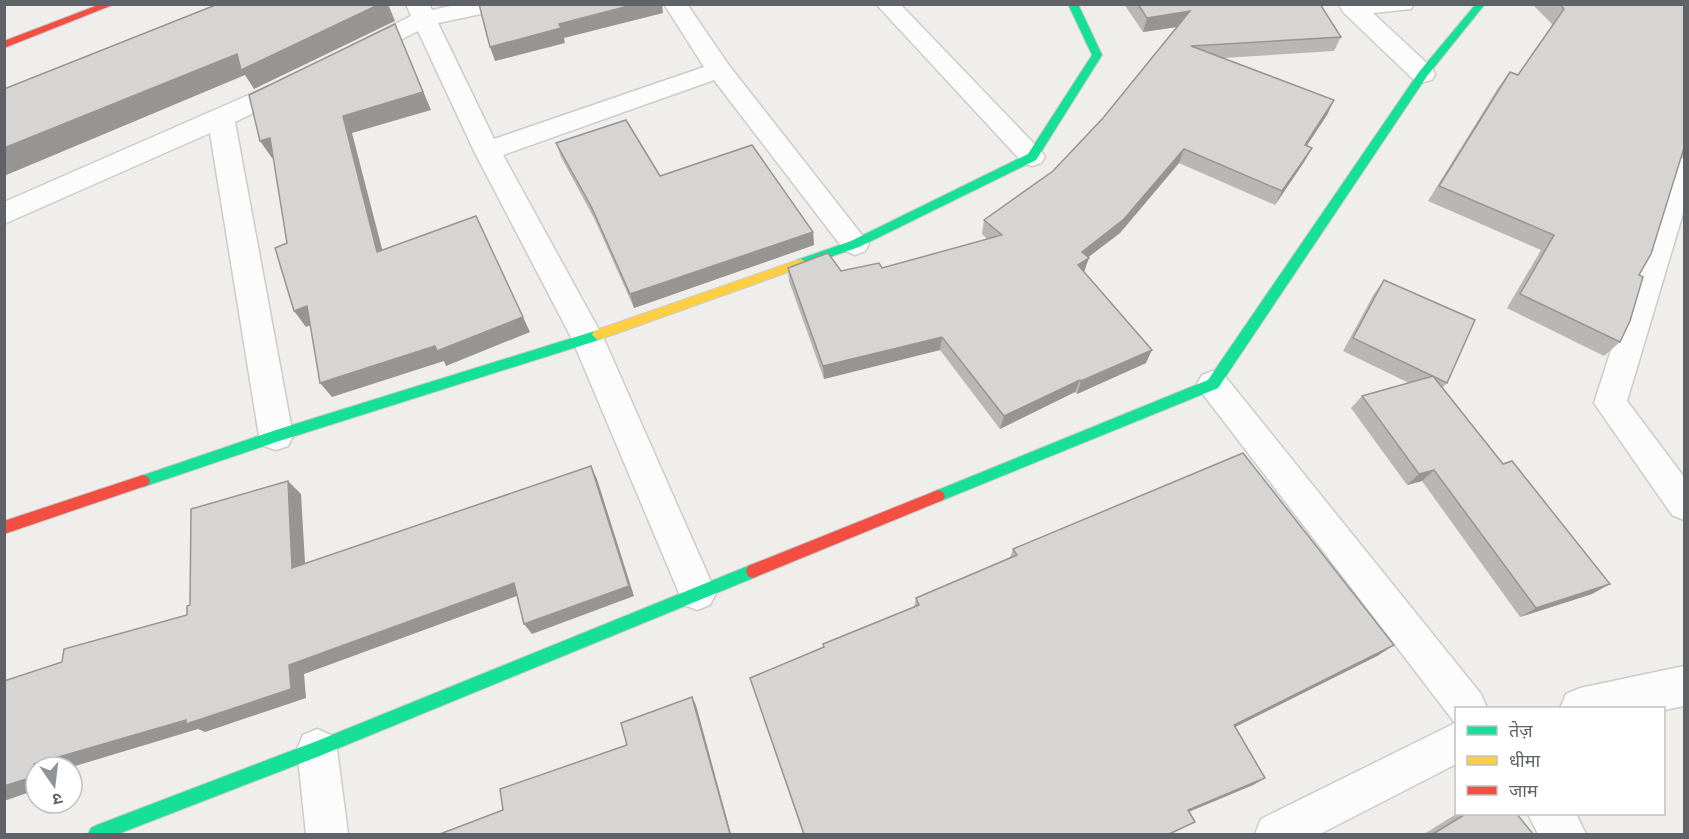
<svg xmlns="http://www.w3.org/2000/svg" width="1689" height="839" font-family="'Nunito Sans','Noto Sans Devanagari',sans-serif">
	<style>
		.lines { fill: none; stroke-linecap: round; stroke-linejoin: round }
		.street-casing { stroke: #cbcccc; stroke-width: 3 }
		.fast-casing { stroke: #cacacb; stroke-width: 2 }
		.slow-casing { stroke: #cacacb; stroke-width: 2 }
		.jam-casing { stroke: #cacacb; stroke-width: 2 }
		.street { fill: #fdfcfc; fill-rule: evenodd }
		.fast { fill: #16e098; fill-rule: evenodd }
		.slow { fill: #ffcf43; fill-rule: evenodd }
		.jam { fill: #f24e42; fill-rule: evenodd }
		.wall { fill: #b8b7b5 }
		.shaded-wall { fill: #969594 }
		.building { fill: #d6d5d3; stroke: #969594; stroke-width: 1.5 }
	</style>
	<rect width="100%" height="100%" fill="#efeeea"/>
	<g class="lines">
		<defs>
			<g id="street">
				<path d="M406,4H429L432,10L460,4H508L505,9L438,23L494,139L704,67L664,4H687L728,64L869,244L865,251L855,255L845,251L714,80L503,155L604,339L716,593L710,605L697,610L684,605L572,339L474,151L418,31L367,57L358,60L349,57L346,52L349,47L411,16Z"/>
				<path d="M876,4H900L1041,151L1045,157L1041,163L1032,166L1023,163Z"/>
				<path d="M1338,4H1414L1411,9L1373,13L1432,68L1435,74L1432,80L1423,82L1414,80L1344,13Z"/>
				<path d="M290,77L299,79L303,85L299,91L235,122L293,436L288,446L276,450L264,446L259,436L210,133L4,224V202Z"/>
				<path d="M1684,158V210L1627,401L1684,477V520L1672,515L1594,403L1670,167L1674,160Z"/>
				<path d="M1213,371L1224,375L1481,694L1487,708H1456V764L1320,834H1255L1261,819L1455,723L1202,393L1197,384L1202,375Z"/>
				<path d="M1684,666V706L1664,710L1560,708L1566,694L1580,688Z"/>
				<path d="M317,729L331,735L337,749L348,834H306L297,749L303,735Z"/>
				<path d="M1528,814H1576L1586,834H1538Z"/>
			</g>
			<g id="fast">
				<path d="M1068,4H1078L1102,55L1036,160L859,247L801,267L797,266L795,263L797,260L851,241L1028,154L1092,55Z"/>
				<path d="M1476,4H1485L1427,76L1218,388L943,500L938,502L933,500L931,496L933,492L1208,380L1419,72Z"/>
				<path d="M598,330L602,331L604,335L602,339L276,442L143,487L138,485L136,481L138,477L276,430Z"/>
				<path d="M753,564L758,566L760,571L758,576L317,757L118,834H88L91,828L97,825L317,741Z"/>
			</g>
			<path id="slow" d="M801,259L807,263L805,266L598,340L592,335L594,331Z"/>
			<g id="jam">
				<path d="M101,4H115L4,48V41Z"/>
				<path d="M143,475L148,477L150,481L148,485L4,534V521Z"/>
				<path d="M938,490L943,492L945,496L943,500L753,578L748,576L746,571L748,566Z"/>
			</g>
		</defs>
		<use href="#street" class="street-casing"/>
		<use href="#fast" class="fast-casing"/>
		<use href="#slow" class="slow-casing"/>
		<use href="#jam" class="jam-casing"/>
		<use href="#street" class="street"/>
		<use href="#fast" class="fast"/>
		<use href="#slow" class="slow"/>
		<use href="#jam" class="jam"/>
	</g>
	<g class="wall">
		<path d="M1124,4H1320L1341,37L1334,51L1224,58L1334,100L1327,115L1307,145L1312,148L1304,162L1275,205L1179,163L1120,233L1088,257L1084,272L1146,363L1077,394L1075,392L1000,429L940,350L824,379L789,281L788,268L841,271L882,268L987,239L982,234L984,220L1053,171L1103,118L1177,27L1143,32Z"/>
		<path d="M1532,4H1684V156L1681,157L1639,275L1620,342L1604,356L1507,308L1541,250L1428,201L1498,88L1510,72L1518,75L1553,25Z"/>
		<path d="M556,143L660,176L813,232L814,245L634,308L595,220L561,157Z"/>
		<path d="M1384,280L1447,383L1442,388L1592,594L1520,617L1422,481L1407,485L1351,408L1362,396L1409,383L1343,351L1374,294Z"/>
		<path d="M1013,549L1379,655L1235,727L1265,778L1253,785L1189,812L1195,822L1171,834H803L750,678L823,647V644L914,607L916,598L1010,558Z"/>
		<path d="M1458,813H1516L1533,834H1424Z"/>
	</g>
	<g class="shaded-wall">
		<path d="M380,4H388L395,21L254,89L245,75L4,176V148L237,54Z"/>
		<path d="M636,4H662L663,13L564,38L565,43L495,61L490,47L559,24Z"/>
		<path d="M1190,11L1184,26L1143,32L1147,18Z"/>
		<path d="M395,24L431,110L352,133L387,268L377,252L343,116Z"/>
		<path d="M1334,100L1327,115L1298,159L1305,145Z"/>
		<path d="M270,138L281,155L272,158L260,141Z"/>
		<path d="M1312,148L1304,162L1275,205L1282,191Z"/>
		<path d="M1184,149L1179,163L1120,233L1082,262L1089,258L1084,272L1074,278L1082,252Z"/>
		<path d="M813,232L814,245L634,308L630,294Z"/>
		<path d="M307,306L319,322L306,327L294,311Z"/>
		<path d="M523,317L530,332L446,366L444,361L332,397L320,383Z"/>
		<path d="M942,337L940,350L824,379L823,366Z"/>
		<path d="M1152,350L1146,363L1077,394L1081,381Z"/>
		<path d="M1080,380L1075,392L1000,429L1004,416Z"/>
		<path d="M591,466L597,479L634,596L532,634L524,624Z"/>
		<path d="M1434,470L1422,481L1407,485L1419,474Z"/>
		<path d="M288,481L301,494L306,580L292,568Z"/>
		<path d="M514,583L522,594L304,674L306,698L205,732L198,729L72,767H36V790L4,801V786L34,764L289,665Z"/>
		<path d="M1610,584L1592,594L1520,617L1536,608Z"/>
		<path d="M1394,645L1379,655L1223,733L1234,725Z"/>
		<path d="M692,697L696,705L731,834H730Z"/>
		<path d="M1265,778L1253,785L1178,816L1188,810Z"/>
	</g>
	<g class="building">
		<path d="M218,4H380L241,70L237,54L4,148V89Z"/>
		<path d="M479,4H636L559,24L561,28L490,47Z"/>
		<path d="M1138,4H1320L1341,37L1191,46L1334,100L1305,145L1312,148L1282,191L1184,149L1124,219L1082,252L1089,258L1078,265L1152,350L1081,381L1080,380L1004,416L942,337L823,366L788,268L828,253L841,271L879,263L882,268L1002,235L984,220L1053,171L1103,118L1190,11L1147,18Z"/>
		<path d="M1560,4H1684V148L1651,254L1639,275L1643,277L1630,321L1620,342L1520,294L1554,235L1439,186L1510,72L1518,75L1564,9Z"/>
		<path d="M395,24L423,92L343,116L377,252L476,216L523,317L437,351L435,346L320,383L307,306L294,311L275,248L287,243L270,138L260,141L249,95Z"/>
		<path d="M626,120L660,176L752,145L813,232L630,294L591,206L556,143Z"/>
		<path d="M1384,280L1475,320L1447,383L1353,338Z"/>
		<path d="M1433,376L1503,464L1512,461L1610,584L1536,608L1434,470L1419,474L1362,396Z"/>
		<path d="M1243,453L1394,645L1234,725L1265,778L1188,810L1195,822L1169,834H804L750,678L824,647L823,644L919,605L916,598L1017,555L1013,549Z"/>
		<path d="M591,466L629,586L524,624L514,583L289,665L291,689L186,724V720L34,764L33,777L4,786V681L62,662L64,649L187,615V606L190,605L191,509L288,481L292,568Z"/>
		<path d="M692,697L730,834H440L503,810L500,789L627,745L621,723Z"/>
		<path d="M1467,813H1516L1533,834H1433Z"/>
	</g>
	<rect width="1689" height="839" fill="none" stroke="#5f6368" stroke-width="12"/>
	<rect x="1455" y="707" width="210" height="108" fill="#ffffff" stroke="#bfc1c3" stroke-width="1.5"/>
	<rect x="1467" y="726" width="30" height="9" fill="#16e098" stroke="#bfc1c3" stroke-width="1.5"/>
	<text x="1509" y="737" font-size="18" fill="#5f6368">तेज़</text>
	<rect x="1467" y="756" width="30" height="9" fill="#ffcf43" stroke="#bfc1c3" stroke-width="1.5"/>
	<text x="1509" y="767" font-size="18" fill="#5f6368">धीमा</text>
	<rect x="1467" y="786" width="30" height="9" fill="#f24e42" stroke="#bfc1c3" stroke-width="1.5"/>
	<text x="1509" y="797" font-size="18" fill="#5f6368">जाम</text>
	<g transform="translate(54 785) rotate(166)"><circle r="28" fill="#ffffff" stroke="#bfc1c3" stroke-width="1.5"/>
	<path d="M0-4.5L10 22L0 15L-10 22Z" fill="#919496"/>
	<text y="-9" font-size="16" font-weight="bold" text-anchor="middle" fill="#5f6368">उ</text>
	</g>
</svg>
